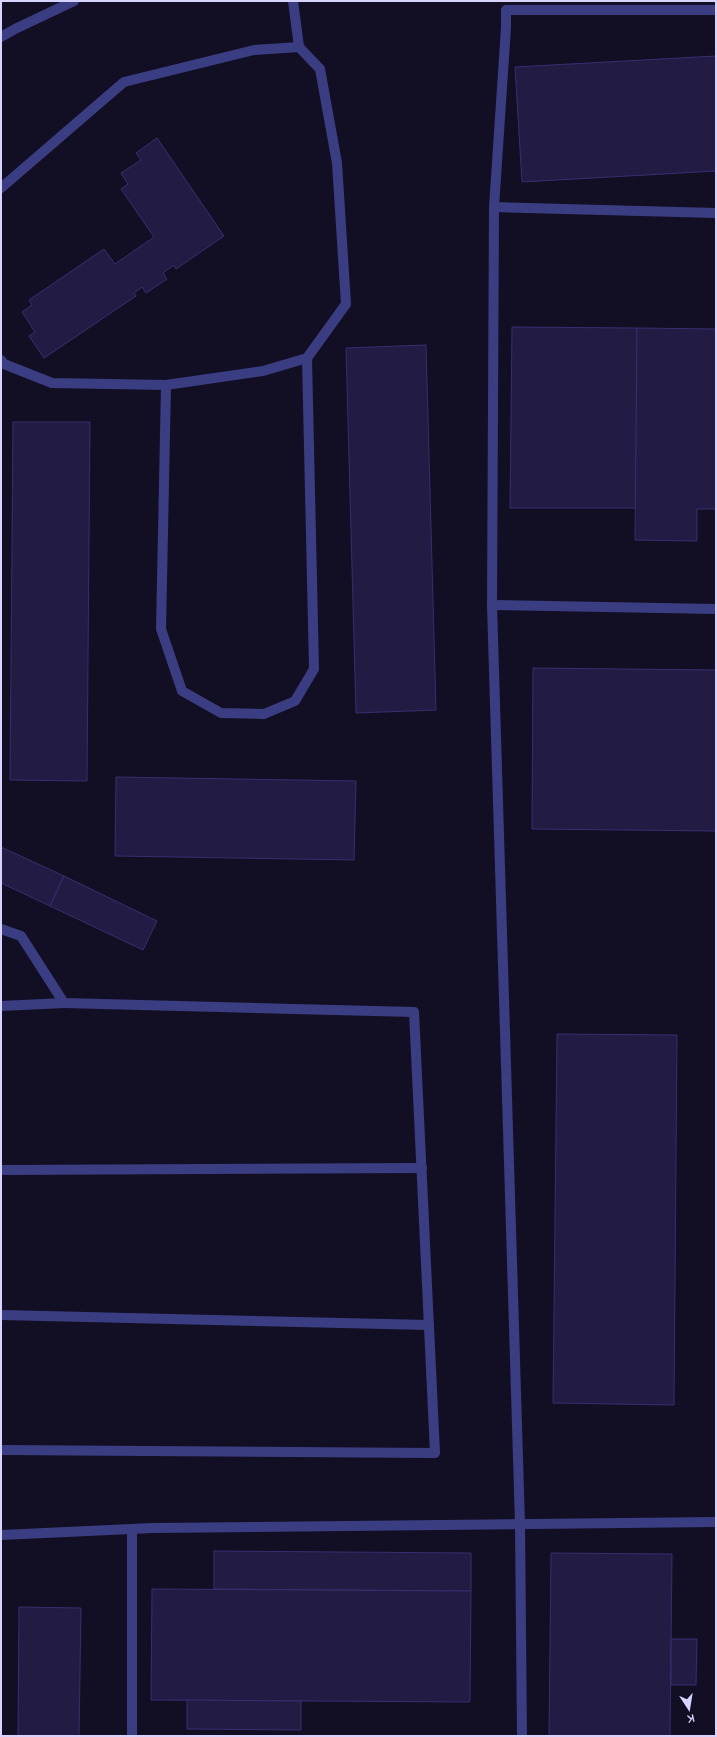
<svg xmlns="http://www.w3.org/2000/svg" width="717" height="1737" font-family="Quicksand,sans-serif">
	<style>
		.building { fill: #221c45; stroke: #382e70 }
		.lines { fill: none; stroke-linecap: round; stroke-linejoin: round }
		.service { stroke: #3b3d82; stroke-width: 10 }
		.minor { stroke: #3b3d82; stroke-width: 10 }
		.tertiary { stroke: #3b3d82; stroke-width: 10 }
	</style>
	<rect width="100%" height="100%" fill="#120f24"/>
	<g class="building">
		<path d="M716,56V171L522,182L515,67Z"/>
		<path d="M157,138L224,236L176,269L174,265L163,273L167,279L146,293L142,287L134,293L136,296L44,358L29,336L35,332L22,312L32,305L29,300L104,249L115,264L154,237L121,189L128,184L121,173L141,160L136,153Z"/>
		<path d="M512,327L637,328L636,508H510Z"/>
		<path d="M637,328L716,329V509H697V541L635,540Z"/>
		<path d="M426,345L436,710L356,713L346,348Z"/>
		<path d="M13,422H90L87,781L10,780Z"/>
		<path d="M533,668L716,670V831L532,829Z"/>
		<path d="M116,777L356,781L354,860L115,856Z"/>
		<path d="M1,847L64,876L50,906L1,883Z"/>
		<path d="M64,876L157,921L143,950L50,906Z"/>
		<path d="M557,1034L677,1035L674,1405L553,1403Z"/>
		<path d="M214,1551L471,1553V1591L214,1589Z"/>
		<path d="M551,1553L672,1554L670,1736H549Z"/>
		<path d="M152,1589L471,1591L470,1702L151,1700Z"/>
		<path d="M19,1607L81,1608L79,1736H18Z"/>
		<path d="M671,1639H697L696,1685H671Z"/>
		<path d="M187,1700L301,1701V1730L187,1729Z"/>
	</g>
	<g class="lines">
		<g class="service">
			<path d="M293,1L299,47"/>
			<path d="M1,188L124,82L254,50L299,47L320,69L337,163L346,304L307,358L263,371L166,385L52,383L4,364L1,360"/>
			<path d="M166,385L161,629L182,691L221,713L264,714L295,701L314,669L307,358"/>
			<path d="M1,929L21,936L64,1003L414,1012L435,1453L1,1450"/>
			<path d="M1,1006L64,1003"/>
			<path d="M1,1170L422,1168"/>
			<path d="M1,1315L429,1325"/>
		</g>
		<g class="minor">
			<path d="M494,207L716,213"/>
			<path d="M492,605L716,609"/>
			<path d="M1,1535L153,1528L716,1522"/>
			<path d="M132,1736V1529"/>
			<path d="M522,1736L520,1524L492,605L494,207L506,28V10H716"/>
		</g>
		<path class="tertiary" d="M1,37L15,29L74,1"/>
	</g>
	<rect width="717" height="1737" fill="none" stroke="#d6d4fe" stroke-width="4"/>
	<g transform="translate(689 1709) rotate(168)" stroke="#120f24" stroke-width="3" paint-order="stroke">
	<path d="M0-3L7 15L0 10L-7 15Z" fill="#d6d4fe"/>
	<text y="-6" font-size="11" font-weight="bold" text-anchor="middle" fill="#d6d4fe">K</text>
	</g>
</svg>
